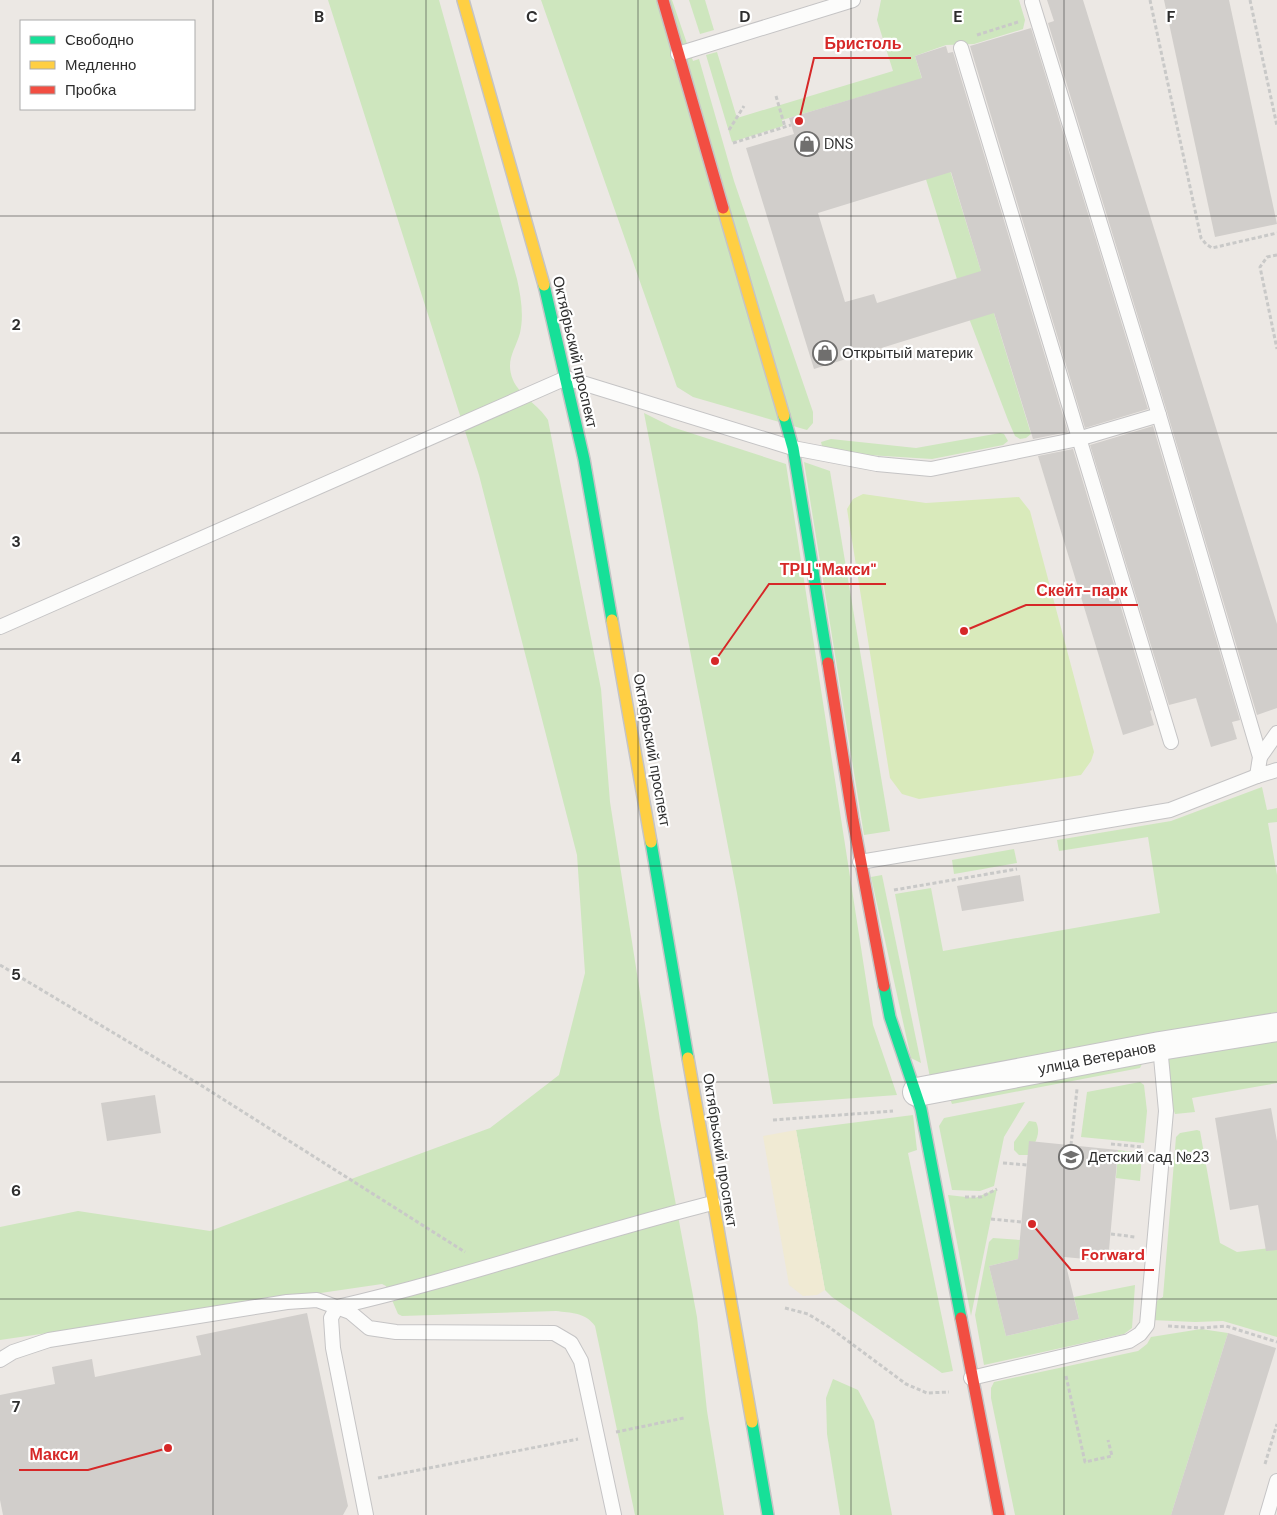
<svg xmlns="http://www.w3.org/2000/svg" width="1277" height="1515" font-family="'DM Sans',sans-serif">
	<style>
		.green { fill: #cee6be }
		.sand { fill: #f0ead3 }
		.pitch { fill: #d9eabb }
		.building { fill: #d1cecb; fill-rule: evenodd }
		.lines { fill: none; stroke-linecap: round; stroke-linejoin: round }
		.lane-casing { stroke: #c5c4c5; stroke-width: 16 }
		.street-casing { stroke: #c5c4c5; stroke-width: 30 }
		.fast-casing { stroke: #c5c4c5; stroke-width: 14 }
		.slow-casing { stroke: #c5c4c5; stroke-width: 14 }
		.jam-casing { stroke: #c5c4c5; stroke-width: 14 }
		.path { stroke: #c9c9c8; stroke-width: 3; stroke-dasharray: 4 2.5; stroke-linecap: butt }
		.lane { stroke: #fcfcfb; stroke-width: 14 }
		.street { stroke: #fcfcfb; stroke-width: 28 }
		.fast { stroke: #16e098; stroke-width: 11 }
		.slow { stroke: #ffcf43; stroke-width: 11 }
		.jam { stroke: #f24e42; stroke-width: 11 }
		.grid { fill: none; stroke: #2e2e2e; stroke-width: 1; stroke-opacity: 0.55 }
		.labels { text-anchor: middle; stroke-width: 4.5; stroke-linejoin: round; paint-order: stroke }
		.poi-label { font-size: 15px; fill: #2e2e2e; stroke: #fff; text-anchor: start }
		.street-label { font-size: 15px; fill: #2e2e2e; stroke: #fff }
		.grid-label { font-size: 16px; text-anchor: middle; font-weight: bold; fill: #2e2e2e; stroke: #fff; stroke-width: 4.5; stroke-linejoin: round; paint-order: stroke }
		.leader { fill: none; stroke: #d62828; stroke-width: 2 }
		.callout-dot { fill: #d62828; stroke: #fff; stroke-width: 2 }
		.callout-label { font-size: 16px; text-anchor: middle; font-weight: bold; fill: #d62828; stroke: #fff; stroke-width: 4.5; stroke-linejoin: round; paint-order: stroke }
	</style>
	<rect width="100%" height="100%" fill="#ece8e4"/>
	<g class="green">
		<path d="M328,0H439L517,279C521,297 524,315 520,333C515,351 505,360 513,380C520,396 539,405 548,420L601,689L610,802L660,1120L697,1317L707,1411L724,1515H635L595,1326C585,1312 571,1313 556,1311L402,1316L398,1314L386,1286L382,1284L0,1340V1227L78,1211L210,1231L490,1128L559,1075L585,973L577,855L479,475Z"/>
		<path d="M541,0H672L693,61L699,59L734,181L813,412V423L807,430L693,397L677,387Z"/>
		<path d="M689,0H705L714,30L700,34Z"/>
		<path d="M881,0H1019L1025,20L1023,29L974,44L946,45L915,56L1031,434L1026,438L1020,439L1015,436L1008,420L970,321L897,86L782,120L783,126L732,142L706,55L717,52L737,118L893,71L877,20Z"/>
		<path d="M644,413L672,427L786,464L873,1025L897,1095L773,1104L737,893Z"/>
		<path d="M1000,433L1004,434L1008,441L1003,445L932,459L868,455L822,446L821,442L831,439L916,448Z"/>
		<path d="M804,462L830,471L890,831L864,835Z"/>
		<path d="M1262,787L1267,810L1277,808V822L1268,823L1277,875V1022L931,1083L895,894L931,888L943,951L1160,913L1148,837L1059,851L1057,840L1171,821Z"/>
		<path d="M1014,849L1017,863L954,874L952,860Z"/>
		<path d="M882,875L921,1063L911,1058L871,877Z"/>
		<path d="M1277,1033V1083L1192,1098L1195,1112L1175,1114L1172,1105L1166,1057Z"/>
		<path d="M1143,1062L1140,1068L952,1104L947,1091Z"/>
		<path d="M1140,1082L1144,1085L1147,1111L1144,1143L1081,1137L1087,1092Z"/>
		<path d="M1025,1102L1004,1137L994,1186L980,1191L952,1190L939,1126L944,1118Z"/>
		<path d="M913,1115L917,1150L908,1153L953,1371L942,1373L832,1297L825,1290L796,1130Z"/>
		<path d="M1029,1121L1036,1122C1042,1134 1034,1145 1028,1155H1019L1014,1150V1142Z"/>
		<path d="M1197,1130L1200,1131L1220,1243L1237,1252L1277,1247V1337L1223,1321L1195,1322L1151,1320L1153,1303L1163,1297L1176,1137L1180,1133Z"/>
		<path d="M1118,1150L1142,1153L1140,1181L1116,1178Z"/>
		<path d="M997,1189L971,1316L948,1195L975,1198Z"/>
		<path d="M993,1238L1020,1240L1018,1259L989,1266L1006,1336L1079,1319L1074,1297L1135,1285L1132,1328L1124,1334L984,1365L975,1315L989,1242Z"/>
		<path d="M1201,1329L1228,1333L1171,1515H1015L991,1398V1388L994,1382L1138,1351L1147,1344L1151,1337Z"/>
		<path d="M833,1379L858,1390L874,1421L892,1515H840L827,1434L826,1398Z"/>
	</g>
	<path class="sand" d="M796,1130L825,1290L817,1295L803,1296L789,1285L763,1136Z"/>
	<path class="pitch" d="M863,494L926,503L1019,497L1030,511L1094,752L1091,761L1081,775L919,799L902,794L890,778L847,509L853,499Z"/>
	<g class="building">
		<path d="M1047,0H1083L1277,624V708L1257,715L1167,412L1048,23L1054,21Z"/>
		<path d="M1164,0H1229L1277,224L1215,237Z"/>
		<path d="M1031,28L1148,409L1085,428L970,46Z"/>
		<path d="M946,46L948,53L953,52L1068,432L1033,439L994,313L814,369L746,148L794,134L789,118L922,78L915,56ZM951,172L981,271L877,303L874,294L845,302L818,213Z"/>
		<path d="M1153,426L1240,720L1232,722L1237,739L1211,747L1196,698L1169,705L1090,445Z"/>
		<path d="M1073,449L1152,710L1150,711L1154,725L1123,735L1038,456Z"/>
		<path d="M1020,875L1024,901L962,911L957,886Z"/>
		<path d="M155,1095L161,1133L107,1141L101,1103Z"/>
		<path d="M1271,1108L1277,1141V1250L1266,1251L1258,1205L1230,1210L1215,1118Z"/>
		<path d="M1029,1141L1118,1150L1108,1261L1064,1257L1079,1319L1006,1336L989,1266L1018,1259Z"/>
		<path d="M307,1313L348,1506L343,1515H3L0,1500V1395L55,1384L52,1367L92,1359L95,1377L201,1355L196,1336Z"/>
		<path d="M1228,1333L1276,1348L1224,1515H1171Z"/>
	</g>
	<g class="lines">
		<defs>
			<g id="lane">
				<path d="M1032,2L1159,415L1260,757L1257,776L1277,770"/>
				<path d="M961,48L1171,742"/>
				<path d="M678,54L853,0"/>
				<path d="M0,627L566,378L793,448L877,464L931,469L1078,439L1159,415"/>
				<path d="M1260,757L1277,733"/>
				<path d="M860,862L1170,810L1257,776"/>
				<path d="M0,1360L13,1352L49,1340L287,1302L317,1300L350,1312L369,1328L396,1332L554,1333L571,1343L581,1361L614,1515"/>
				<path d="M971,1378L1129,1341L1140,1334L1147,1325L1166,1111L1160,1046"/>
				<path d="M366,1515L333,1348L331,1318L337,1307C464,1278 587,1234 713,1203"/>
				<path d="M1267,1515L1277,1481"/>
			</g>
			<path id="street" d="M917,1092L1160,1046L1277,1027"/>
			<g id="fast">
				<path d="M544,285L584,459L612,620"/>
				<path d="M784,416L793,448L828,663"/>
				<path d="M651,842L688,1058"/>
				<path d="M884,986L890,1017L921,1109L961,1318"/>
				<path d="M752,1422L768,1515"/>
			</g>
			<g id="slow">
				<path d="M463,0L544,285"/>
				<path d="M723,208L784,416"/>
				<path d="M612,620L651,842"/>
				<path d="M688,1058L752,1422"/>
			</g>
			<g id="jam">
				<path d="M663,0L723,208"/>
				<path d="M828,663L853,820L884,986"/>
				<path d="M961,1318L999,1515"/>
			</g>
		</defs>
		<use href="#lane" class="lane-casing"/>
		<use href="#street" class="street-casing"/>
		<use href="#fast" class="fast-casing"/>
		<use href="#slow" class="slow-casing"/>
		<use href="#jam" class="jam-casing"/>
		<g class="path">
			<path d="M1150,0L1201,238L1206,244L1212,248L1277,233"/>
			<path d="M1250,0L1277,126"/>
			<path d="M977,35L1018,22"/>
			<path d="M776,96L785,127"/>
			<path d="M729,130L744,106"/>
			<path d="M733,143L791,125"/>
			<path d="M1277,255L1267,257L1260,267L1277,349"/>
			<path d="M894,890L1017,869"/>
			<path d="M0,965L199,1084L465,1252"/>
			<path d="M773,1120L893,1111"/>
			<path d="M1111,1144L1143,1147"/>
			<path d="M1071,1145L1077,1089"/>
			<path d="M1003,1163L1027,1165"/>
			<path d="M965,1197H981L997,1189"/>
			<path d="M991,1219L1022,1222"/>
			<path d="M1111,1234L1135,1237"/>
			<path d="M785,1308L808,1314L829,1327L906,1384L927,1393L949,1392"/>
			<path d="M1168,1326L1200,1328L1226,1326L1277,1342"/>
			<path d="M1066,1376L1085,1462L1112,1456L1108,1440"/>
			<path d="M616,1432L684,1418"/>
			<path d="M1265,1464L1277,1424"/>
			<path d="M378,1478L578,1439"/>
		</g>
		<use href="#lane" class="lane"/>
		<use href="#street" class="street"/>
		<use href="#fast" class="fast"/>
		<use href="#slow" class="slow"/>
		<use href="#jam" class="jam"/>
	</g>
	<path class="grid" d="M213,0V1515M426,0V1515M638,0V1515M851,0V1515M1064,0V1515M0,216H1277M0,433H1277M0,649H1277M0,866H1277M0,1082H1277M0,1299H1277"/>
	<defs>
		<symbol id="shop-ring" viewBox="-11 -11 22 22"><circle r="9.5" fill="#fff" stroke="#706f6e" stroke-width="1.5"/><path d="M-5-2.5h2.3a2.7 3.5 0 0 1 5.4 0H5L5.5 6h-11ZM-1.5-2.5h3a1.5 2.3 0 0 0-3 0Z" fill="#706f6e"/></symbol>
		<symbol id="school-ring" viewBox="-11 -11 22 22"><circle r="9.5" fill="#fff" stroke="#706f6e" stroke-width="1.5"/><path d="M0-5L7-2L0 1L-7-2ZM-4 1L0 2.5L4 1V4Q0 6-4 4Z" fill="#706f6e"/></symbol>
	</defs>
	<g fill-rule="evenodd">
		<use href="#shop-ring" x="793" y="130" width="28" height="28"/>
		<use href="#shop-ring" x="811" y="339" width="28" height="28"/>
		<use href="#school-ring" x="1057" y="1143" width="28" height="28"/>
	</g>
	<g class="labels">
		<g class="poi-label">
			<text x="824" y="149">DNS</text>
			<text x="842" y="358">Открытый материк</text>
			<text x="1088" y="1162">Детский сад №23</text>
		</g>
		<g class="street-label">
			<text transform="translate(575 352) rotate(77)" y="5">Октябрьский проспект</text>
			<text transform="translate(652 750) rotate(80)" y="5">Октябрьский проспект</text>
			<text transform="translate(1097 1058) rotate(-11)" y="5">улица Ветеранов</text>
			<text transform="translate(720 1150) rotate(81)" y="5">Октябрьский проспект</text>
		</g>
	</g>
	<g class="grid-label">
		<text x="319" y="22">B</text>
		<text x="532" y="22">C</text>
		<text x="745" y="22">D</text>
		<text x="958" y="22">E</text>
		<text x="1171" y="22">F</text>
		<text x="16" y="330">2</text>
		<text x="16" y="547">3</text>
		<text x="16" y="763">4</text>
		<text x="16" y="980">5</text>
		<text x="16" y="1196">6</text>
		<text x="16" y="1412">7</text>
	</g>
	<path class="leader" d="M799 121L814 58H911M715 661L769 584H886M964 631L1026 605H1138M1032 1224L1071 1270H1154M168 1448L88 1470H19"/>
	<g class="callout-dot">
		<circle cx="799" cy="121" r="5"/>
		<circle cx="715" cy="661" r="5"/>
		<circle cx="964" cy="631" r="5"/>
		<circle cx="1032" cy="1224" r="5"/>
		<circle cx="168" cy="1448" r="5"/>
	</g>
	<g class="callout-label">
		<text x="863" y="49">Бристоль</text>
		<text x="828" y="575">ТРЦ "Макси"</text>
		<text x="1082" y="596">Скейт-парк</text>
		<text x="1113" y="1260">Forward</text>
		<text x="54" y="1460">Макси</text>
	</g>
	<rect x="20" y="20" width="175" height="90" fill="#ffffff" stroke="#ababab"/>
	<rect x="30" y="36" width="25" height="8" fill="#16e098" stroke="#ababab"/>
	<text x="65" y="45" font-size="15" fill="#2e2e2e">Свободно</text>
	<rect x="30" y="61" width="25" height="8" fill="#ffcf43" stroke="#ababab"/>
	<text x="65" y="70" font-size="15" fill="#2e2e2e">Медленно</text>
	<rect x="30" y="86" width="25" height="8" fill="#f24e42" stroke="#ababab"/>
	<text x="65" y="95" font-size="15" fill="#2e2e2e">Пробка</text>
</svg>
